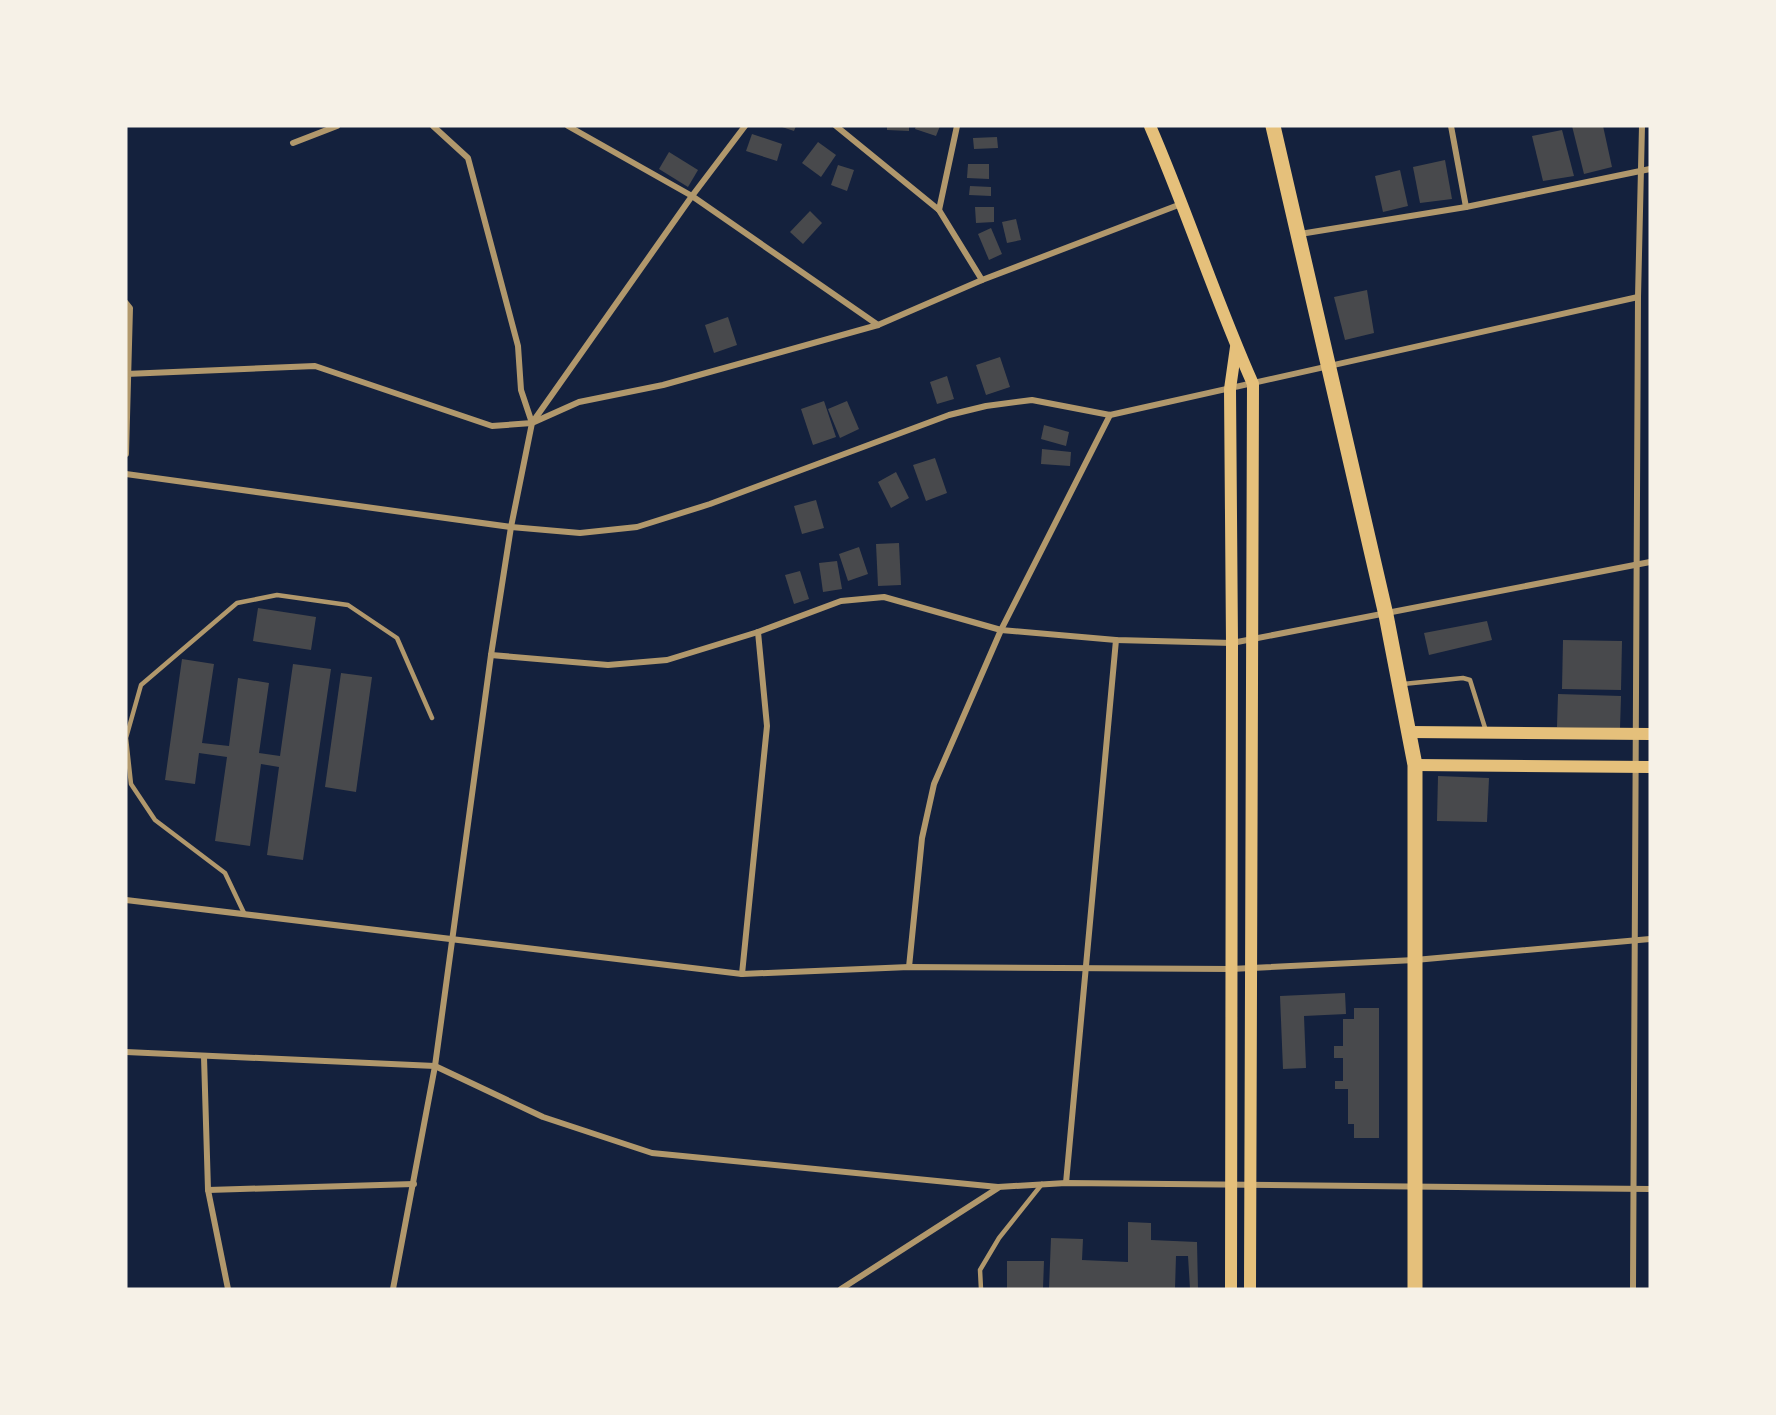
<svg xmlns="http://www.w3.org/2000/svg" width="1776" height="1415" font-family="Overpass,sans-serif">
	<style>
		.building { fill: #48494c }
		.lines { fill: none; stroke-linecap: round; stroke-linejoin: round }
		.service { stroke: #b1986c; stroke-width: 4.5 }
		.minor { stroke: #b1986c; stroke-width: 6 }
		.secondary { stroke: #e5c07b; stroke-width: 12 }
		.primary { stroke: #e5c07b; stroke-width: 15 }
	</style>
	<rect width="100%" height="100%" fill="#14213d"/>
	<g class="building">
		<path d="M779,126H796L794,131Z"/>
		<path d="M887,126H909V131L887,130Z"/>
		<path d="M916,126H940L936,136L915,129Z"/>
		<path d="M1572,126H1603L1612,167L1584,174Z"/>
		<path d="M1562,130L1574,176L1543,181L1532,136Z"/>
		<path d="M752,134L782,144L777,161L746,151Z"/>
		<path d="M997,137L998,148L974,149L973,138Z"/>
		<path d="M818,142L836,155L821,177L802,163Z"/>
		<path d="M669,152L698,170L688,187L659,169Z"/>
		<path d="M1445,160L1452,199L1420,203L1413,167Z"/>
		<path d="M968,164H989V179L967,178Z"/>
		<path d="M838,165L854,170L847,191L831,185Z"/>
		<path d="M1400,170L1408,206L1383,212L1375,176Z"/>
		<path d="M970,186L991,187V196L969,195Z"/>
		<path d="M975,207H994V222L976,223Z"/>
		<path d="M810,211L822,223L803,244L790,232Z"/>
		<path d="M1016,219L1021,240L1007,243L1002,222Z"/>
		<path d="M991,228L1002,254L989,260L978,234Z"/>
		<path d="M1367,290L1374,333L1345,340L1334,297Z"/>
		<path d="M728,317L737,345L714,353L705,325Z"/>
		<path d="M1000,357L1010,387L986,395L976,365Z"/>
		<path d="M947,376L954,399L937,404L930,382Z"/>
		<path d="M824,401L836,437L813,445L801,409Z"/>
		<path d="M847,401L859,429L840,438L828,409Z"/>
		<path d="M1044,425L1069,432L1066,446L1041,439Z"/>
		<path d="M1042,449L1071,452L1070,466L1041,464Z"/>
		<path d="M935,458L947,493L926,501L913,465Z"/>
		<path d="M896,472L909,498L891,508L878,482Z"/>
		<path d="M816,500L824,528L802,534L794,506Z"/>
		<path d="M899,543L901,585L878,586L876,544Z"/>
		<path d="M859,547L868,574L848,581L839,554Z"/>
		<path d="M837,561L842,589L823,592L819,563Z"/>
		<path d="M800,571L809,599L794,604L785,575Z"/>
		<path d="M258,608L316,617L311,650L253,641Z"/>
		<path d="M1487,621L1492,640L1429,655L1424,633Z"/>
		<path d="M1563,640L1622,641L1621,690L1562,689Z"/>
		<path d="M182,659L214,664L202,743L229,746L238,678L269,683L259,753L280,756L293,664L331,669L303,860L267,855L279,767L261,764L250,846L215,841L227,757L199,753L195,784L165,780Z"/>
		<path d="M341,673L372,677L356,792L325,787Z"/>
		<path d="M1558,694L1621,696L1620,728L1557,727Z"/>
		<path d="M1438,776L1489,778L1487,822L1437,821Z"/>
		<path d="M1345,993L1346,1014L1304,1016L1306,1068L1283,1069L1280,996Z"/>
		<path d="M1354,1008H1379V1138H1354V1124H1348V1089H1335V1081H1343V1058H1334V1046H1343V1019H1354Z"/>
		<path d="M1128,1222L1151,1223V1240L1197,1242L1198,1289H1190L1188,1256H1176L1175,1289H1049L1051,1238L1083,1239L1082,1260L1128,1262Z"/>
		<path d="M1007,1261H1044L1043,1289H1007Z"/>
	</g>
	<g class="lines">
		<g class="service">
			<path d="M1403,684L1463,678L1470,680L1486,731"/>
			<path d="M244,913L225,873L155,820L131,784L126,738L141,685L237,603L277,595L348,605L397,638L432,718"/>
			<path d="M981,1289L980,1270L999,1238L1042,1184"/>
		</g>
		<g class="minor">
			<path d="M433,126L468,158L518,346L521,390L532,423"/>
			<path d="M568,126L692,196L878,325"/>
			<path d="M836,126L939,210L982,280"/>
			<path d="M1451,126L1466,207"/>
			<path d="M293,143L337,126"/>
			<path d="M939,210L957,126"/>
			<path d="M1300,234L1466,207L1650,169"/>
			<path d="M126,303L130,308L126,454"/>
			<path d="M126,374L315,366L492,426L532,423L579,402L663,385L878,325L982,280L1181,204"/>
			<path d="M126,474L511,527L580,533L637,527L710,504L949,415L986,406L1032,400L1110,415L1638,297"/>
			<path d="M491,655L608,665L667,660L758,632L841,601L884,597L1001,630L1116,640L1232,643L1650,562"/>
			<path d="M126,900L742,974L909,967L1231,969L1415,960L1650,939"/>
			<path d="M909,967L922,838L934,784L1001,630L1110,415"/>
			<path d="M742,974L767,726L758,632"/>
			<path d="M126,1052L435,1066L543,1117L652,1153L998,1187L1066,1183L1650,1189"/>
			<path d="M204,1057L208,1190L228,1289"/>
			<path d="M1066,1183L1116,640"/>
			<path d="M208,1190L414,1184"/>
			<path d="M393,1289L435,1066L491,655L511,527L532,423L692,196L745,126"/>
			<path d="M841,1289L998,1188"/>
			<path d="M1633,1289L1638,297L1642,126"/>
		</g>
		<g class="secondary">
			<path d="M1150,126C1187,211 1215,299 1253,384L1250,1289"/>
			<path d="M1410,732L1650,734"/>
			<path d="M1415,765L1650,767"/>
			<path d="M1231,1289L1232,643L1230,389L1236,347"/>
		</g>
		<path class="primary" d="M1273,126L1386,615L1415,765V1289"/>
	</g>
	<rect width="1776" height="1415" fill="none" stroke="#f6f1e7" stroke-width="255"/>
</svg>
